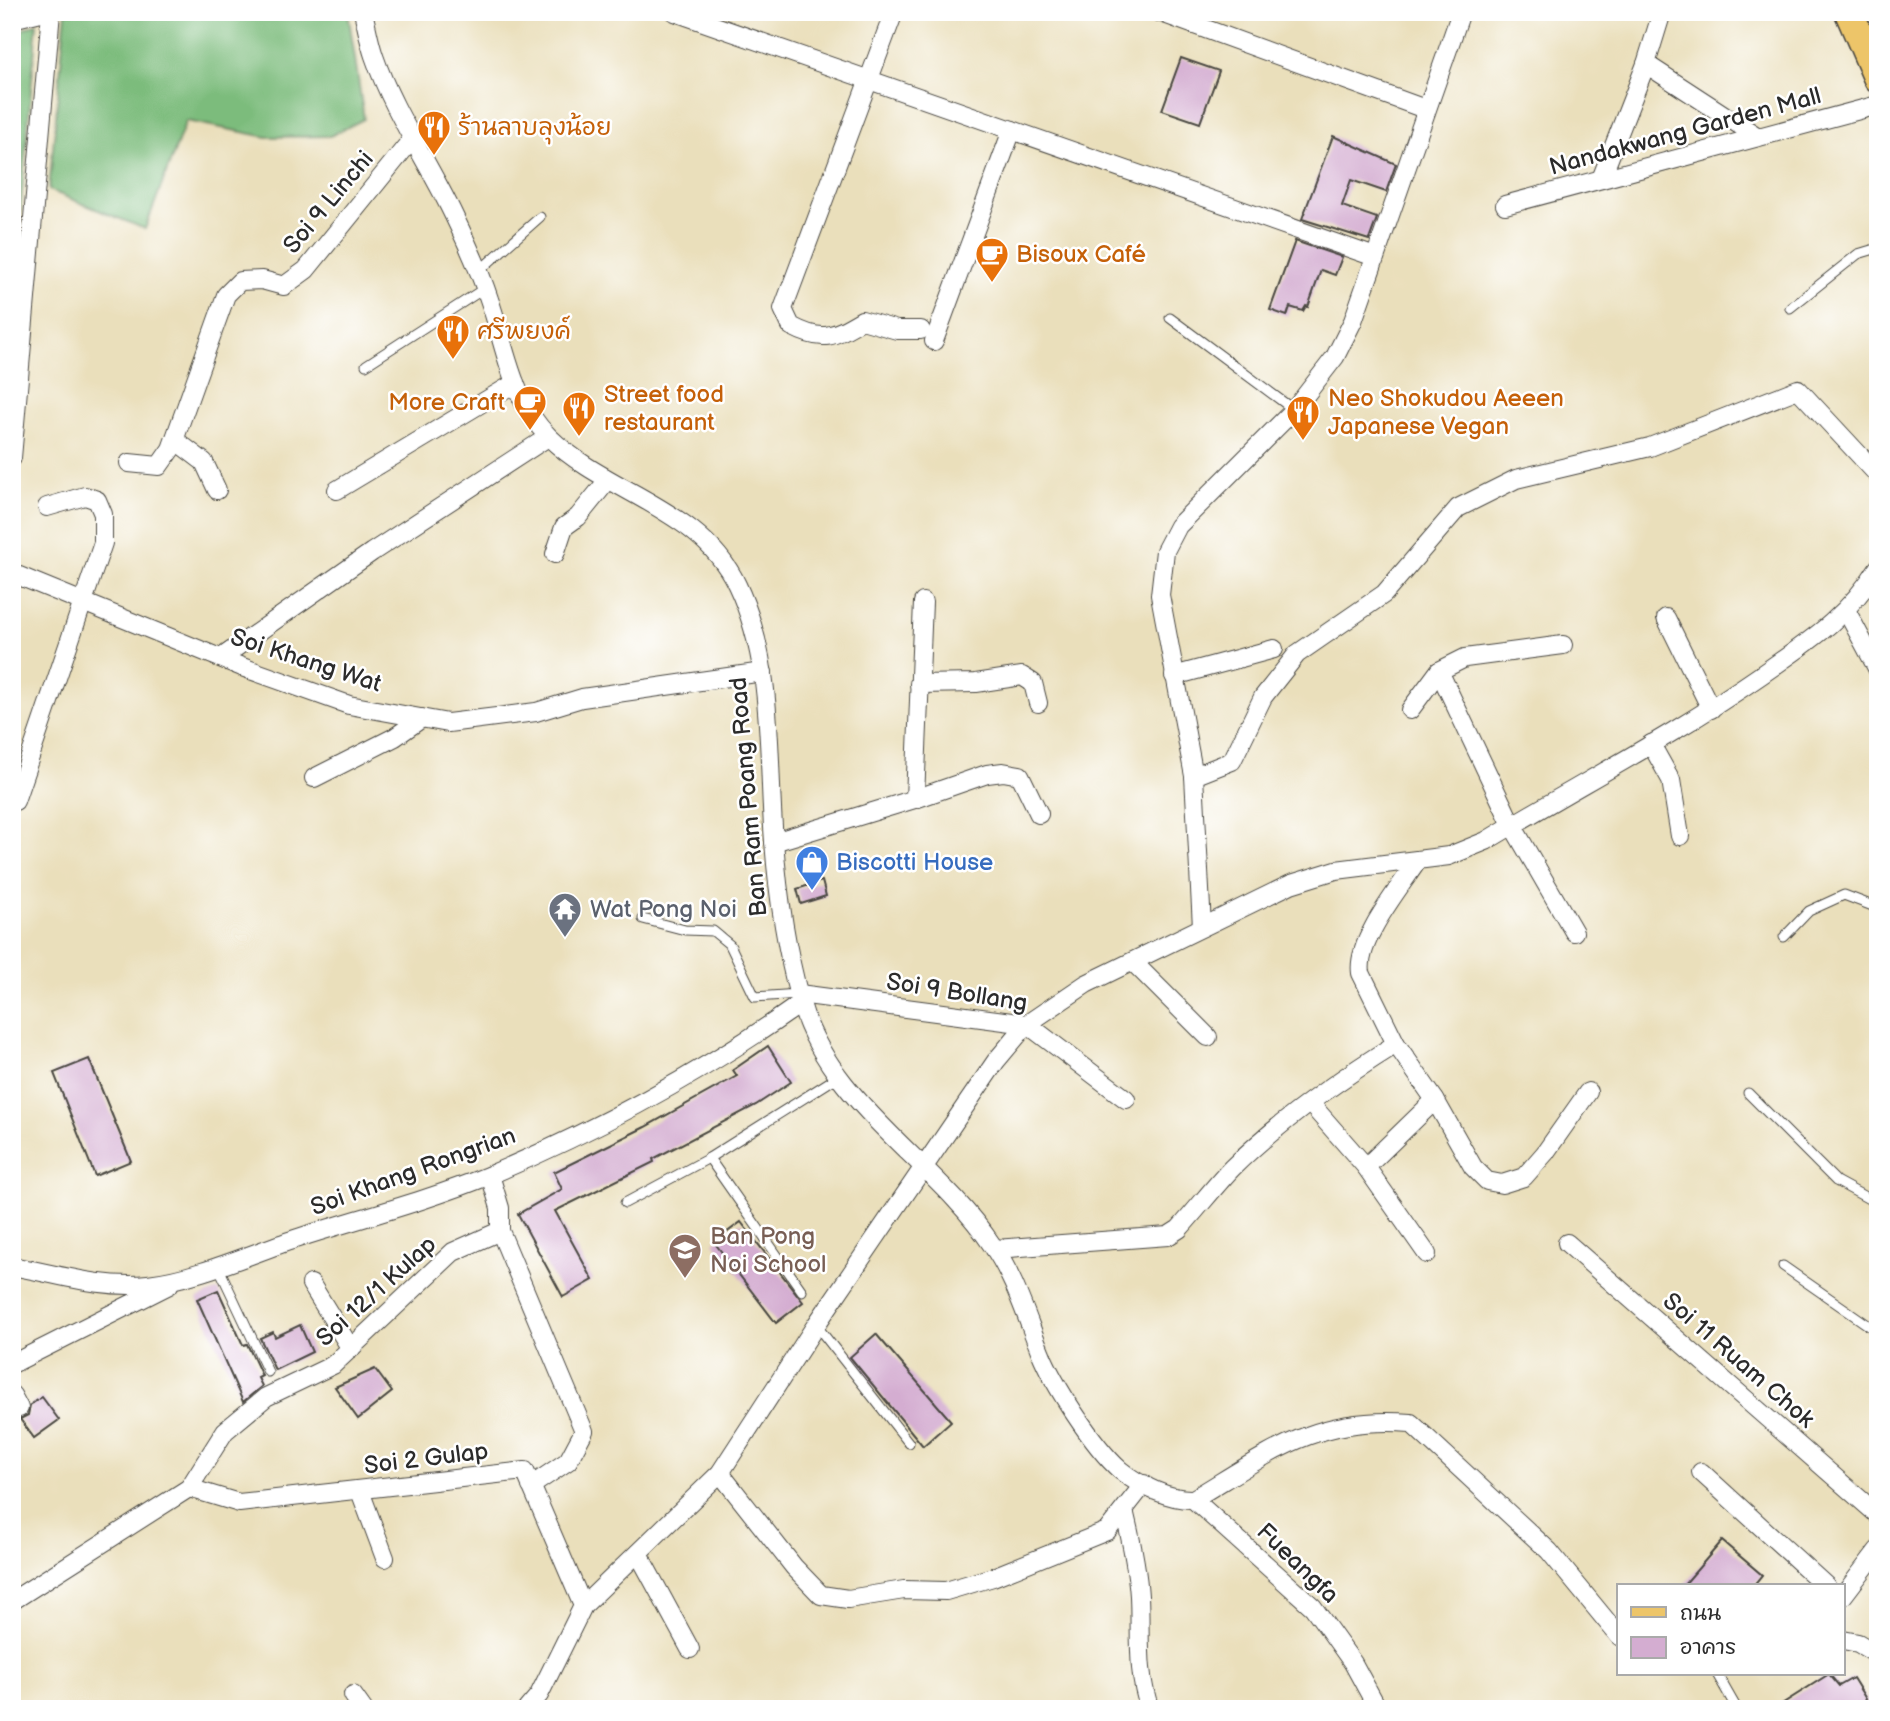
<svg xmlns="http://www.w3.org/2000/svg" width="1890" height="1721" font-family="'Balsamiq Sans','Playpen Sans Thai',sans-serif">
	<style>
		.forest { fill: #7cbc7c; stroke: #547454; stroke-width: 2 }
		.building { fill: #d4add1 }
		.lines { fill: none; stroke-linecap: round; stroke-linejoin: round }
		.service-casing { stroke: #484641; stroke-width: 11 }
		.minor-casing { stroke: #484641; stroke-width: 20 }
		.primary-casing { stroke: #484641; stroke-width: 31 }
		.service { stroke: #fff; stroke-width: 9 }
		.minor { stroke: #fff; stroke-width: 18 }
		.primary { stroke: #edc569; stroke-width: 28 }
		.labels { text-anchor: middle; stroke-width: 5; stroke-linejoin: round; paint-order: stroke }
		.food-label { font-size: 24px; fill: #c56008; stroke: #fff; text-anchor: start }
		.street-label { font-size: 24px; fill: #2b2b2b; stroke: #fff }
		.shop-label { font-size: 24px; fill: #366cbe; stroke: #fff; text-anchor: start }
		.worship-label { font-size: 24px; fill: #5b616d; stroke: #fff; text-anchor: start }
		.education-label { font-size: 24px; fill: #785e54; stroke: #fff; text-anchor: start }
	</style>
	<rect width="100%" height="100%" fill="#fff"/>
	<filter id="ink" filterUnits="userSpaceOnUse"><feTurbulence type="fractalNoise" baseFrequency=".0143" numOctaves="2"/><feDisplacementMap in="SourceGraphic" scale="14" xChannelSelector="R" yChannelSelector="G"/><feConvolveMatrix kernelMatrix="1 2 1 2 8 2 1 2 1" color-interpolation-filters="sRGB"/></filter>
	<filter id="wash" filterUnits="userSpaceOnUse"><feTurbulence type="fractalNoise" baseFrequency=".00686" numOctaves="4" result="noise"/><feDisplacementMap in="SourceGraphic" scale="28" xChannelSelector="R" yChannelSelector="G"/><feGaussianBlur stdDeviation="1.57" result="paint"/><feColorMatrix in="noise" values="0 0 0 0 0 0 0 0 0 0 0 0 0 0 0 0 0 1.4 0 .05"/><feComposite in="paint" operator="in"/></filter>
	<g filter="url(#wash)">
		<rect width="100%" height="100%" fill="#eadfbb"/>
		<g class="forest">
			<path d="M66,12H348L364,119L330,136L267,137L186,121L145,229L49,190Z"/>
			<path d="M37,23L18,238L12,239V34Z"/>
		</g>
		<g id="blocks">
			<g class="building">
				<path d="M1181,58L1219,71L1200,123L1162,110Z"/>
				<path d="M1333,136L1396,164L1386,192L1351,180L1342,206L1377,218L1369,240L1302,219Z"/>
				<path d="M1295,241L1342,257L1335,275L1321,270L1308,307L1306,306L1303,311L1290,307L1287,316L1270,310Z"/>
				<path d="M822,881L826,896L801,904L797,889Z"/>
				<path d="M768,1046L791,1082L756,1105L653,1159L654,1162L555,1211L593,1280L563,1297L518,1214L562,1189L554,1172L645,1127L737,1076L733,1070Z"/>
				<path d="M89,1059L131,1161L95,1176L54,1073Z"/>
				<path d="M741,1222L803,1302L776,1323L714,1242Z"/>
				<path d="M218,1290L243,1345L247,1344L262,1376L258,1378L262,1386L243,1402L197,1299Z"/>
				<path d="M300,1325L312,1352L275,1370L260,1338L273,1332L275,1337Z"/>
				<path d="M876,1334L951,1421L923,1446L850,1357Z"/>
				<path d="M375,1369L392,1392L358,1419L335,1387Z"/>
				<path d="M42,1397L59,1420L34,1438L20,1419L28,1415L30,1405Z"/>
				<path d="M1722,1541L1762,1575L1753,1586H1683Z"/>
				<path d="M1829,1674L1839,1686L1853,1678L1869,1704L1861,1709H1774Z"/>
			</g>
		</g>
	</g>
	<g filter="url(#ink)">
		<use href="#blocks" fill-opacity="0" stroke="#484641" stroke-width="2"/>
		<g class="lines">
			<defs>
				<g id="service">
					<path d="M479,271L540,217"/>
					<path d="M1790,308L1858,254L1878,248"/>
					<path d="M1170,318L1294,410"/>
					<path d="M366,365L485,288"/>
					<path d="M643,919L685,930L713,931L730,945L755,997L799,994"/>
					<path d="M1784,937L1809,911L1844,895L1878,908"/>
					<path d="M1748,1093L1836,1181L1878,1204"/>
					<path d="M625,1203L709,1158"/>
					<path d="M218,1266L268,1372"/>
					<path d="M1783,1266L1878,1332"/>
					<path d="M802,1291L709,1158L839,1076"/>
					<path d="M816,1325L909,1443"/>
					<path d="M1717,1674L1737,1709"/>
				</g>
				<g id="minor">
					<path d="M363,12C367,27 369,42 374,56C393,112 429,163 454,216C467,243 480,271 489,299C506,347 511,400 549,437C606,493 701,508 737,585C775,665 767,755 774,841C778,894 786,949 800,1000C827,1102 936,1161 992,1245C1014,1276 1026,1316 1040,1351C1053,1384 1093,1446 1120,1470C1138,1485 1170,1500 1193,1499C1270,1453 1316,1415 1411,1423L1549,1551L1619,1636"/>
					<path d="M675,12L1375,257"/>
					<path d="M894,12L783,309L791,326C823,343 833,337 862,320L897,330H921"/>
					<path d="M1159,12L1425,109"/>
					<path d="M12,19L41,12"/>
					<path d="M1646,64L1662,12"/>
					<path d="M1601,179L1646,64L1758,137"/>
					<path d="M1505,205L1878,105"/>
					<path d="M934,341L1012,130"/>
					<path d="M175,440L204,462L217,490"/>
					<path d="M12,458L51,12"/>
					<path d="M129,463L159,466L171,449L226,295L240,281L262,280L284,286L306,270L413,138"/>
					<path d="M337,490L515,383"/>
					<path d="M555,554L564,527L578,517L608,480"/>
					<path d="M12,573L242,667L349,705L448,723L536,712L582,698L763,672"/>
					<path d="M1846,610L1878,670"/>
					<path d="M1666,618L1711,709"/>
					<path d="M221,658L372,552L548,437"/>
					<path d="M1439,671L1512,825L1574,932"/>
					<path d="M1174,676L1274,649"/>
					<path d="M919,684L976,683L1022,676L1033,683L1038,703"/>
					<path d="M1410,710L1439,671L1465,658L1563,645"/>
					<path d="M1651,744L1671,780L1680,836"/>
					<path d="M1194,776L1232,761L1263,697L1297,654L1384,594L1458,508L1516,479L1650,447L1798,389L1878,475"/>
					<path d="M314,778L395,737L422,718"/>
					<path d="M915,799L987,774L1003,772L1020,775L1039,814"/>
					<path d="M12,800L15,801L103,543V514L97,500L85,496L47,507"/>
					<path d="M774,842L915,799L923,602"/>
					<path d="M1418,860C1400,888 1356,940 1361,973L1396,1044L1435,1100L1473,1167L1487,1181L1502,1184L1524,1177L1545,1153L1588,1092"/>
					<path d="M1202,927L1194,776L1160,595L1165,551L1178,526L1294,410L1335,357L1353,321L1461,12"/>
					<path d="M1133,962L1208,1037"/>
					<path d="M799,994L1027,1024L1126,1099"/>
					<path d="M1310,1103L1366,1167L1435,1100"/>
					<path d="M1366,1167L1427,1254"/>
					<path d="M490,1175L500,1208V1231L584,1431L568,1461L531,1486"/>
					<path d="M1567,1243L1878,1515"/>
					<path d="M995,1249L1168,1236L1179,1229C1197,1209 1214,1187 1232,1168C1281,1120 1338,1080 1396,1044"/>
					<path d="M12,1266C56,1274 103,1289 148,1284C198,1278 247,1255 295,1239C360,1218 427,1201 490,1175C599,1129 705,1071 800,1004"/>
					<path d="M311,1284L351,1349"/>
					<path d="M12,1364L169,1285"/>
					<path d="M12,1395L19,1408"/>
					<path d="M1701,1472L1826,1586"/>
					<path d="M720,1473L794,1567L821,1595L848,1599L904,1590L946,1591L993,1577L1107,1531L1144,1484"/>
					<path d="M189,1488L239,1503L525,1471L583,1606"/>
					<path d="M360,1491L385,1558"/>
					<path d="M1193,1499L1313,1607L1353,1663L1378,1709"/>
					<path d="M1124,1510C1131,1539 1137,1566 1139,1596C1141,1635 1136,1671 1150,1709"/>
					<path d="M638,1553L690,1649"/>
					<path d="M1843,1596L1878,1550"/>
					<path d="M12,1601L189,1488L225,1431L266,1397L333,1365L453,1252L500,1231"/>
					<path d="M1843,1640L1858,1643L1878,1655"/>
					<path d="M353,1695L363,1709"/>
					<path d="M527,1709L539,1695L583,1606L720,1473L816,1325L996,1061L1027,1024L1086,984L1291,884L1336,870L1449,856L1486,841C1578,785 1673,736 1761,675C1808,642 1847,618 1878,568"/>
				</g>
				<path id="primary" d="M1849,12L1878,79"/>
			</defs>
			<use href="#service" class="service-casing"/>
			<use href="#minor" class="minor-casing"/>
			<use href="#primary" class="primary-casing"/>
			<use href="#service" class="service"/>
			<use href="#minor" class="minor"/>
			<use href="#primary" class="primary"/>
		</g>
	</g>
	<defs>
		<symbol id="restaurant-pin" viewBox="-11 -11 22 30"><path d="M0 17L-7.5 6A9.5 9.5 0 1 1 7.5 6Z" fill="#e8710a" stroke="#fff"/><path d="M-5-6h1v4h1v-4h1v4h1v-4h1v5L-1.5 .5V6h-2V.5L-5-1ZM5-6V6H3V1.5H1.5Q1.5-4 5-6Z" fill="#fff"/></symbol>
		<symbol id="cafe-pin" viewBox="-11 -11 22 30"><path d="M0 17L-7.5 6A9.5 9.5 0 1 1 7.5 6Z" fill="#e8710a" stroke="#fff"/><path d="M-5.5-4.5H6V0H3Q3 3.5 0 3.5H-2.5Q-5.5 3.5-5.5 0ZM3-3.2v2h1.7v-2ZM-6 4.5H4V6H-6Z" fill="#fff"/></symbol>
		<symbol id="shop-pin" viewBox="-11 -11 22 30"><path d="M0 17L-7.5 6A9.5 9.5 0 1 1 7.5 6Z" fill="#3f7fe0" stroke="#fff"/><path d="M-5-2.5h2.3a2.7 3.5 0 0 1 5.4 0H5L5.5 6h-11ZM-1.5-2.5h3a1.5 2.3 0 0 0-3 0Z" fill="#fff"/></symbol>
		<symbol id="temple-pin" viewBox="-11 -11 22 30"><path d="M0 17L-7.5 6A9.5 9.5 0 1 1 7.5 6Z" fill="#6b7280" stroke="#fff"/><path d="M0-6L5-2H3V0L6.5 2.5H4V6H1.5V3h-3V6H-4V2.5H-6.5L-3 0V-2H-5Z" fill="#fff"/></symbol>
		<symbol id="school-pin" viewBox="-11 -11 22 30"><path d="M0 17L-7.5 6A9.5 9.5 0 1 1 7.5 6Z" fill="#8d6e63" stroke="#fff"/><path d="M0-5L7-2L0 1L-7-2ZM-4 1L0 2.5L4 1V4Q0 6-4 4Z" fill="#fff"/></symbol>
	</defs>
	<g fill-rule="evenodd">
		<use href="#restaurant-pin" x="415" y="108" width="38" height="52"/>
		<use href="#cafe-pin" x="973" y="235" width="38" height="52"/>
		<use href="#restaurant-pin" x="434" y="312" width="38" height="52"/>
		<use href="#cafe-pin" x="511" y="383" width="38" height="52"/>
		<use href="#restaurant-pin" x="560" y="389" width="38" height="52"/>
		<use href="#restaurant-pin" x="1284" y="393" width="38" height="52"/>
		<use href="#shop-pin" x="793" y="843" width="38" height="52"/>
		<use href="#temple-pin" x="546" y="890" width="38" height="52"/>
		<use href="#school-pin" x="666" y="1231" width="38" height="52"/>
	</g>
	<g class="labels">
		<g class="food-label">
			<text x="458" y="135">ร้านลาบลุงน้อย</text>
			<text x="1016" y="262">Bisoux Café</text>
			<text x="477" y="339">ศรีพยงค์</text>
			<text x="604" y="402">Street food<tspan x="604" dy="28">restaurant</tspan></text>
			<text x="1328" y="406">Neo Shokudou Aeeen<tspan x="1328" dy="28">Japanese Vegan</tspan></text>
			<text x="505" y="410" text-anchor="end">More Craft</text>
		</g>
		<g class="street-label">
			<text transform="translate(1685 131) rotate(-15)" y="8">Nandakwang Garden Mall</text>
			<text transform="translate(328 202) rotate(-50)" y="8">Soi 9 Linchi</text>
			<text transform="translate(306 660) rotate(18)" y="8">Soi Khang Wat</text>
			<text transform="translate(748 797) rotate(-95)" y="8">Ban Ram Poang Road</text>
			<text transform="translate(957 992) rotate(9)" y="8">Soi 9 Bollang</text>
			<text transform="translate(413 1171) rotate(-20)" y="8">Soi Khang Rongrian</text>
			<text transform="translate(376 1291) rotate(-42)" y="8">Soi 12/1 Kulap</text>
			<text transform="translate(1739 1360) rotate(41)" y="8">Soi 11 Ruam Chok</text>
			<text transform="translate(426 1458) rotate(-7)" y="8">Soi 2 Gulap</text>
			<text transform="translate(1298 1563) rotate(44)" y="8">Fueangfa</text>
		</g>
		<g class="shop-label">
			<text x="836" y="870">Biscotti House</text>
		</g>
		<g class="worship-label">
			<text x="590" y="917">Wat Pong Noi</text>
		</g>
		<g class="education-label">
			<text x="710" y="1244">Ban Pong<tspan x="710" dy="28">Noi School</tspan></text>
		</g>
	</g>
	<rect width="1890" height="1721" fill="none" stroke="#fff" stroke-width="42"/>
	<rect x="1617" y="1584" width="228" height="91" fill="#ffffff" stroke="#aaaaaa" stroke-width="2"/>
	<rect x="1631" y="1607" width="35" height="10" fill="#edc569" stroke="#aaaaaa" stroke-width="2"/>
	<text x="1680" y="1620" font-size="21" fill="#2b2b2b">ถนน</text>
	<rect x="1631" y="1637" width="35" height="21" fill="#d4add1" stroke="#aaaaaa" stroke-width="2"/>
	<text x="1680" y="1654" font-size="21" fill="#2b2b2b">อาคาร</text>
</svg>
